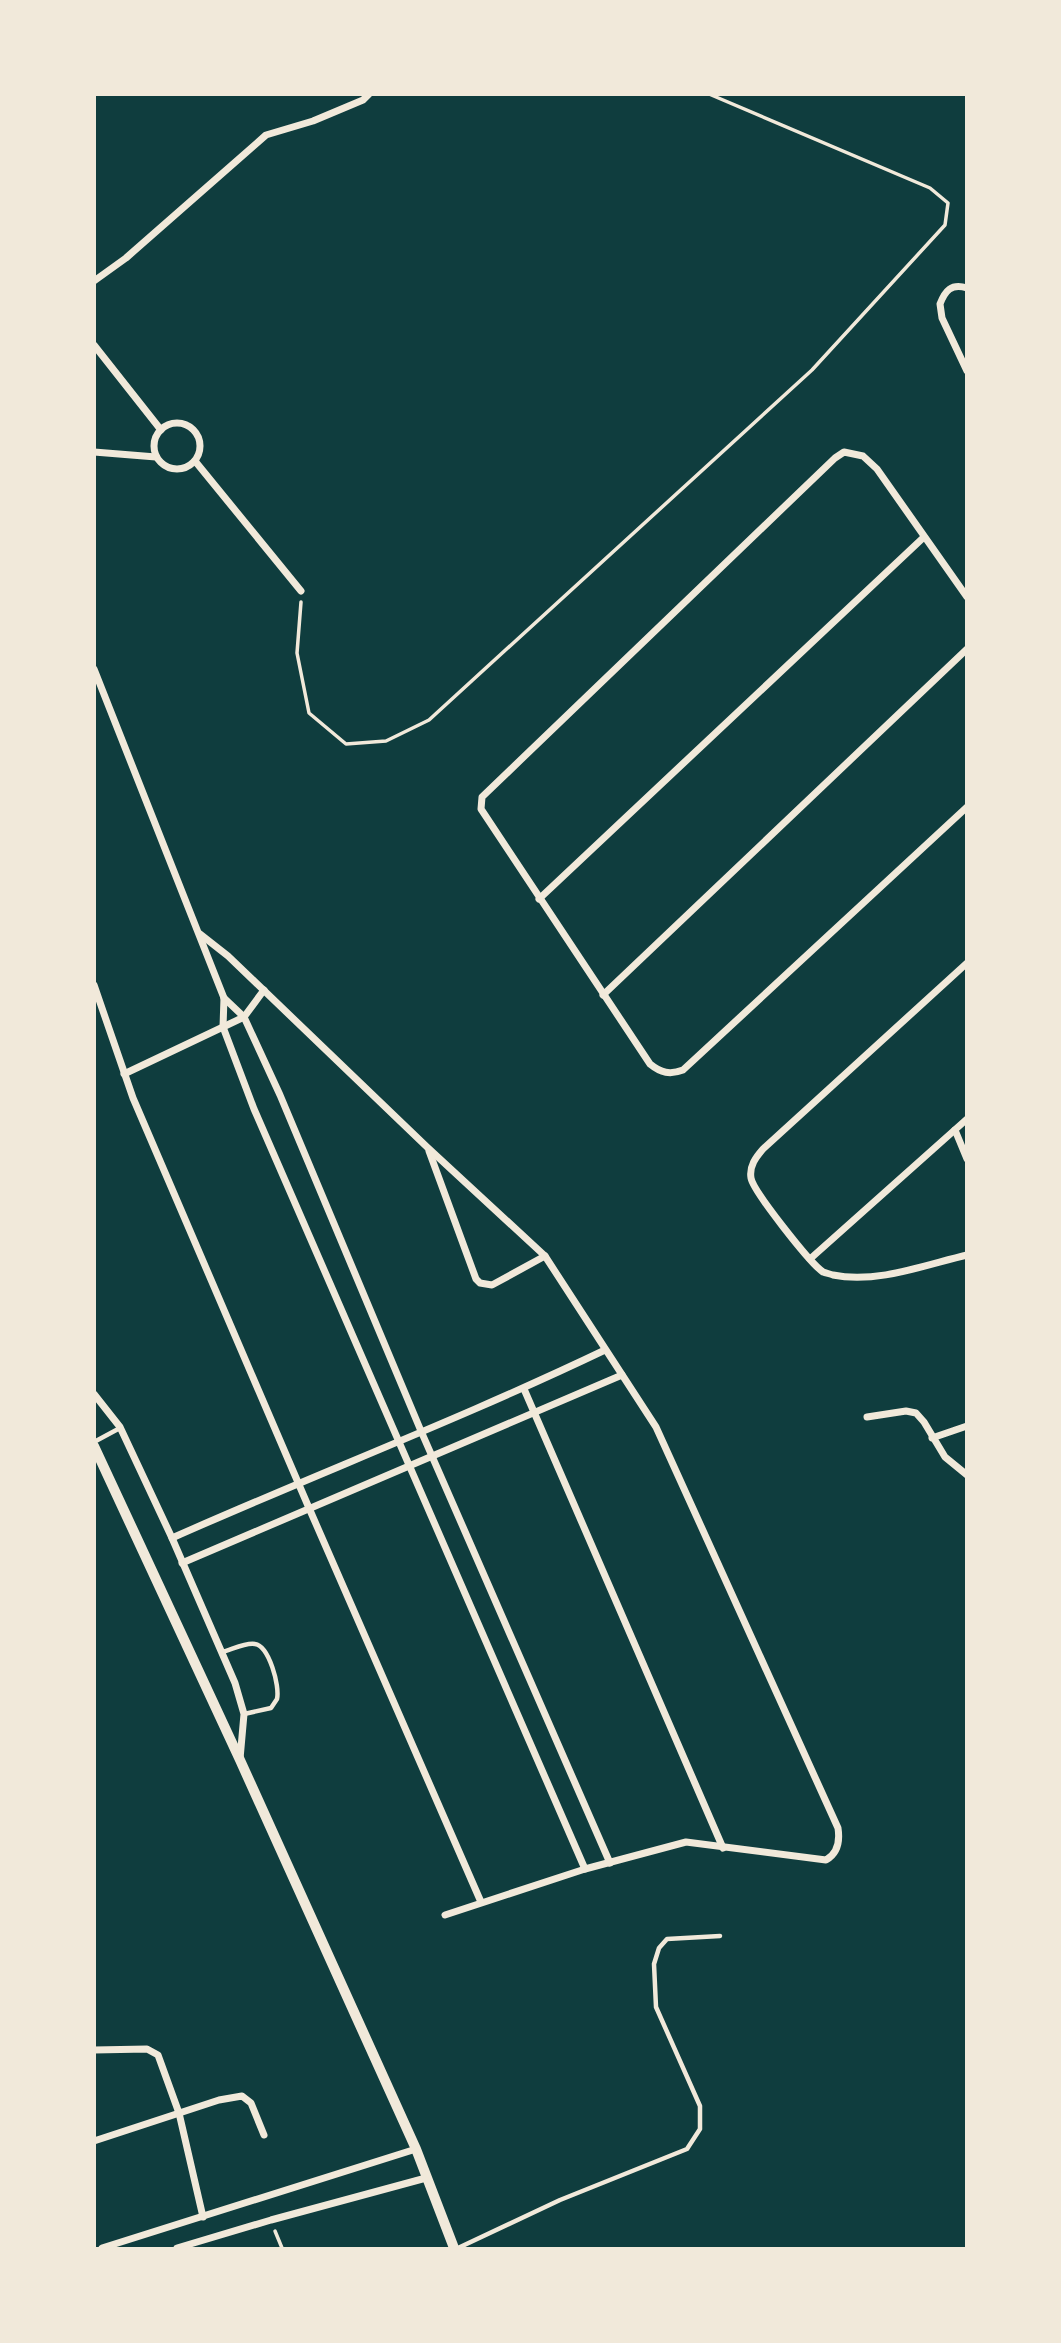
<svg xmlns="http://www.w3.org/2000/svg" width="1061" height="2343" font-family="Mulish,sans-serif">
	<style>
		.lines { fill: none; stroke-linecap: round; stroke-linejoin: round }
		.path { stroke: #f1e9da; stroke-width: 3.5 }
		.service { stroke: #f1e9da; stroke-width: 4.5 }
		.minor { stroke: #f1e9da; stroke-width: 7 }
		.tertiary { stroke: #f1e9da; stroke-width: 10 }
	</style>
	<rect width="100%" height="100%" fill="#0f3d3e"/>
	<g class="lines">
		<g class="path">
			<path d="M301,602L297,653L309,713L346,744L386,741L429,720L812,370L945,225L948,203L930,188L709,94"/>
			<path d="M275,2231L282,2248"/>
		</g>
		<g class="service">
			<path d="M94,1442L120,1428"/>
			<path d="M222,1652C231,1650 246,1642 255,1644C269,1646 280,1686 277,1699C275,1702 273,1705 271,1708L244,1714"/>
			<path d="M458,2248L560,2200L687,2149L700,2129V2106L656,2007L654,1964L659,1948L667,1939L720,1936"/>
		</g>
		<g class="minor">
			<path d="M94,281L126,258L266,135L313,121L363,100L369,94"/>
			<path d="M967,288C951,283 945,291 940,304L942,318L967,371"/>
			<path d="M94,345L161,430"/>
			<circle cx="177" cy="446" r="23"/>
			<path d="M94,452L156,457"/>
			<path d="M195,461L301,591"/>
			<path d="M967,597L877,469L863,456L844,452L835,458L482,797L481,809L650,1064C661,1073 670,1075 683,1070L967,807"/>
			<path d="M94,669L224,998L223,1027L254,1109L585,1869"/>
			<path d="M539,899L924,537"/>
			<path d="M200,934L228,956L427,1147L545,1256L656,1427L838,1828C840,1841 838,1853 826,1860L686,1842L585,1869L445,1915"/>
			<path d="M967,963L763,1149C756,1157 749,1166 751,1178C753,1191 810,1263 823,1272C826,1273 830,1274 833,1275C876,1284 925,1265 967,1255"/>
			<path d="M94,985L133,1098L309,1508L481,1902"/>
			<path d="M603,995L967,649"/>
			<path d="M224,998L244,1017L280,1095L421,1431L610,1863"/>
			<path d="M124,1074L244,1017L264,990"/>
			<path d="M955,1130L967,1159"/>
			<path d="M429,1151L476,1279L480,1283L492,1285L545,1256"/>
			<path d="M810,1259L967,1119"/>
			<path d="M524,1389L723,1848"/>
			<path d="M94,1394L120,1427L172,1538L235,1683L244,1714L240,1759"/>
			<path d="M867,1417L906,1411L916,1413L924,1422L945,1457L967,1475"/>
			<path d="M932,1438L967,1426"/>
			<path d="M172,1538C316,1474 463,1418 605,1350"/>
			<path d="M182,1563L622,1375"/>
			<path d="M94,2050L147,2049L158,2055L179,2113L203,2217"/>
			<path d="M94,2141L219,2100L242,2096L251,2103L264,2135"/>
			<path d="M102,2248L416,2149"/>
			<path d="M177,2248L271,2220L426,2178"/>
		</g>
		<path class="tertiary" d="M94,1446L240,1760L416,2149L454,2248"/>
	</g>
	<rect width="1061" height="2343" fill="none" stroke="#f1e9da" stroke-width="192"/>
</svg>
